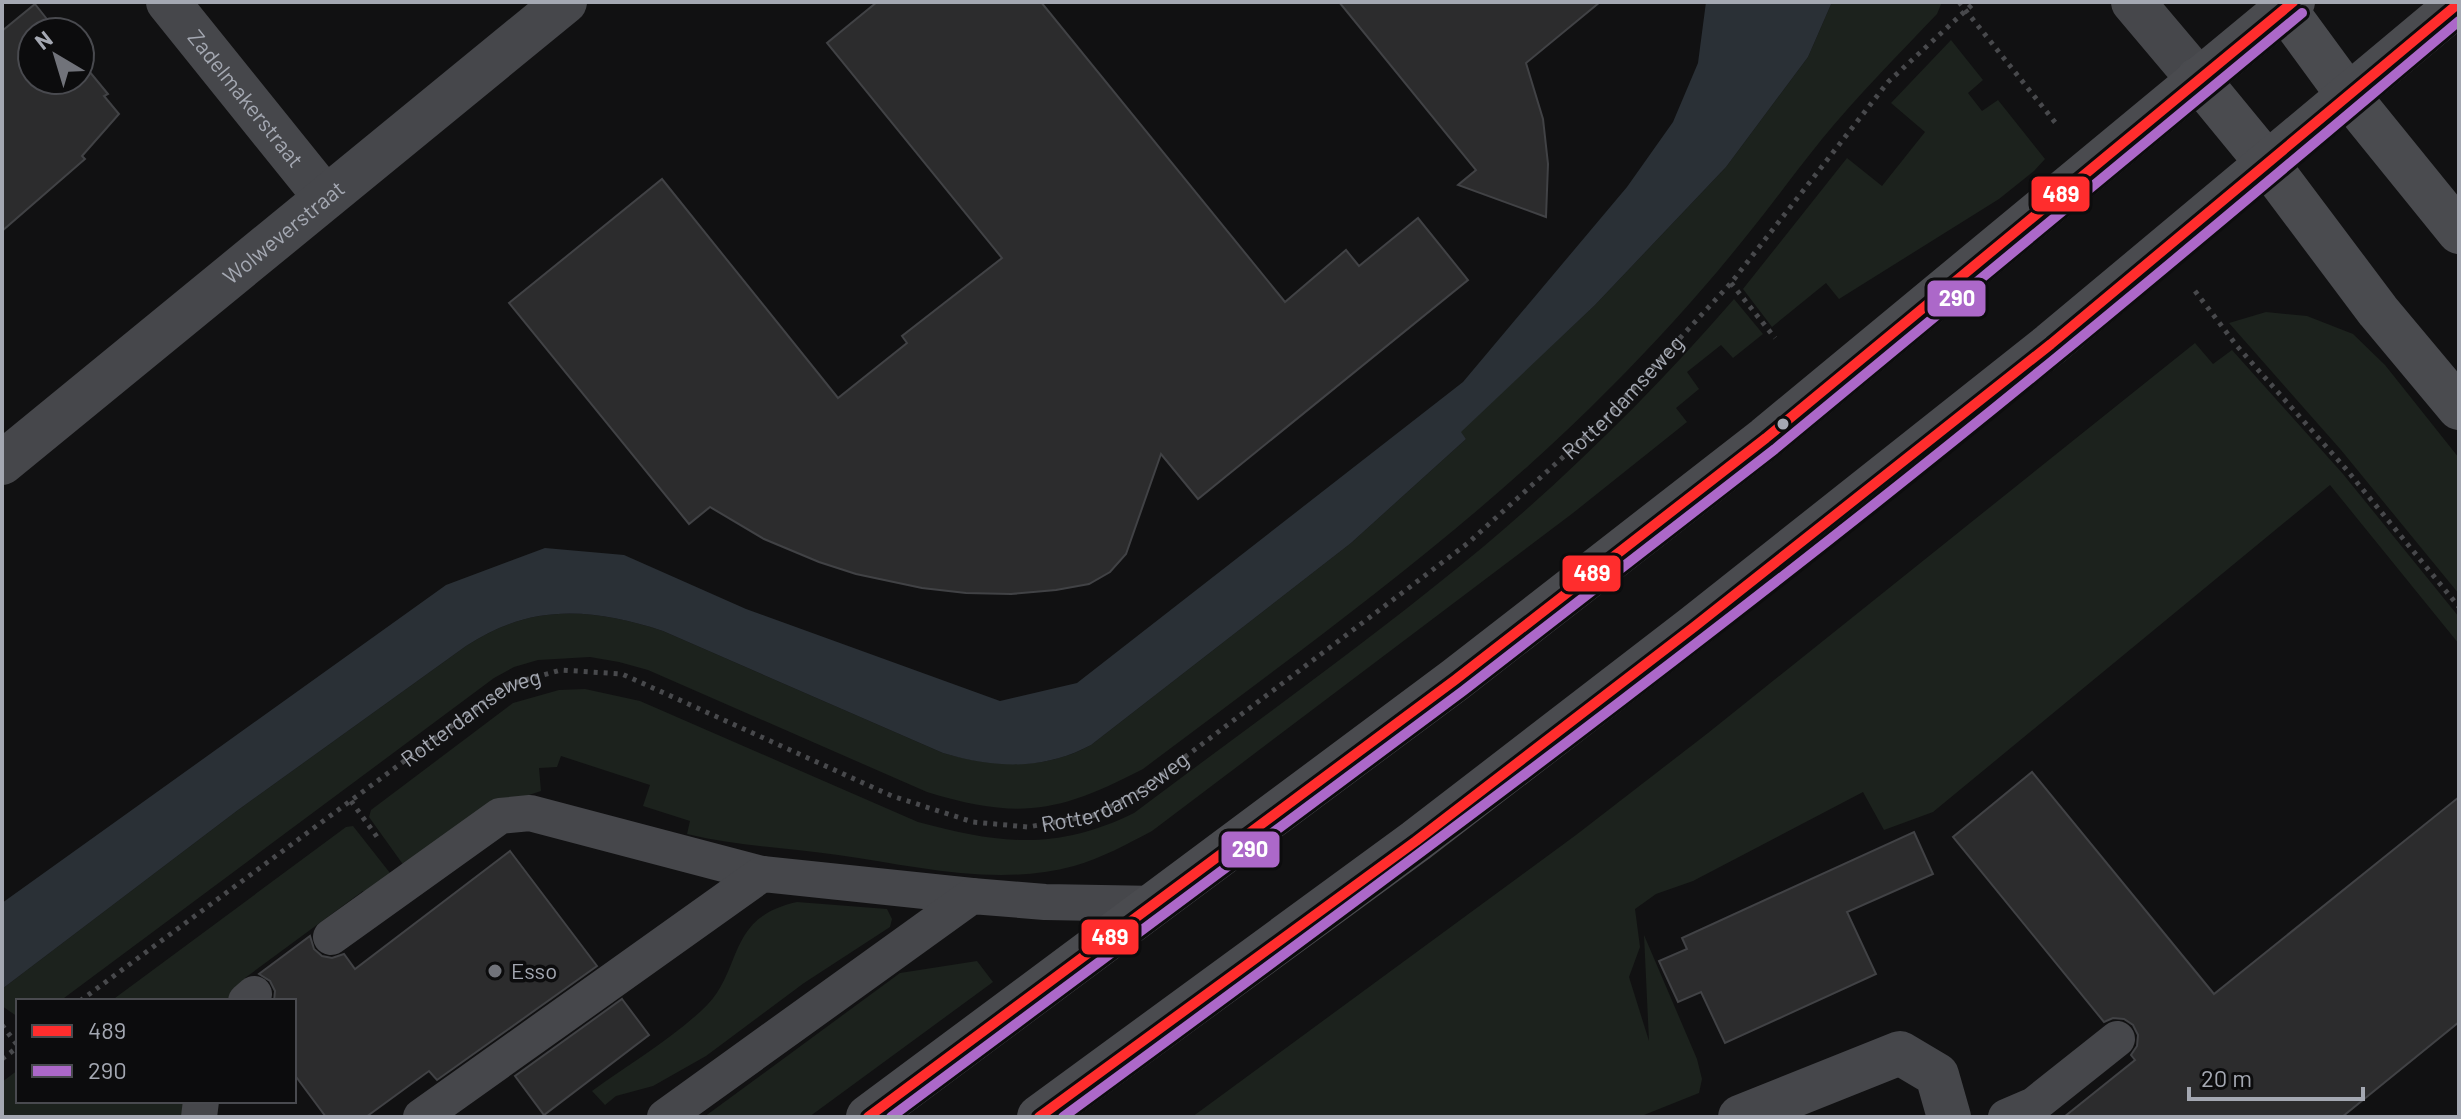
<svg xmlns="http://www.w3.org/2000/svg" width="2461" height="1119" font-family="Barlow,sans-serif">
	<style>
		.green { fill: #1c221d }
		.water { fill: #2a3036 }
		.building { fill: #2c2c2d; stroke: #414245; stroke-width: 2 }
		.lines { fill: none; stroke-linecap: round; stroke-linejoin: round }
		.path { stroke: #48494c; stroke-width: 5; stroke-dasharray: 4 6; stroke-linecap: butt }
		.lane { stroke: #46474b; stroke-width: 36 }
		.street { stroke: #46474b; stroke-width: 44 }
		.secondary { stroke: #4a4b4f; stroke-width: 44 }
		.bus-1-casing { stroke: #0c0c0d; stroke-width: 16 }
		.bus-2-casing { stroke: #0c0c0d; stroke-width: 16 }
		.bus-1 { stroke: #ff2d2d; stroke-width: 10 }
		.bus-2 { stroke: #ac68c9; stroke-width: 10 }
		.bus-dot { fill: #a4a8b2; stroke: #0c0c0d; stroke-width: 3 }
		.poi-dot { fill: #71737a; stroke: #0c0c0d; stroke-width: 3 }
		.labels { text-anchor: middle; stroke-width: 7; stroke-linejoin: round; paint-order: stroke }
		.street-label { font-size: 22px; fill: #a4a8b2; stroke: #0c0c0d }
		.poi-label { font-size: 22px; fill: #a4a8b2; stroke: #0c0c0d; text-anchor: start }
		.line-badge { stroke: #0c0c0d; stroke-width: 3 }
		.badge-label { font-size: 22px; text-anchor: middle; font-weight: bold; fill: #fff }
	</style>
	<rect width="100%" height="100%" fill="#111112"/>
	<g class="green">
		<path d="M1832,2H1942L1937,14C1898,55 1858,95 1822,139C1797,170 1773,203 1748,234C1705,288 1659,339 1611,387C1469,531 1303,648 1143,769C1058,813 1019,820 927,792L648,670L619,662L590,657L538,660L514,667L494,678L60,1001H18V1017L2,1006V989L238,810L466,646C531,603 592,608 663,631L943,753C993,767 1043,771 1091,745L1351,543L1466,439L1460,432L1595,305L1726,167L1808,57Z"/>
		<path d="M1951,40L1983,80L1968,93L1982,111L1998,100L2045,159L2034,171L1999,199L1839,299L1826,283L1772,327L1743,289L1847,158L1882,186L1925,132L1891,103Z"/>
		<path d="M1734,299L1763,334L1733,358L1721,345L1687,372L1699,389L1676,408L1687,422L1573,513L1152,831C1127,844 1102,858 1074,866C996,887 916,866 838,855C787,848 737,846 687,834L690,821L643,806L650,785L561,756L557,767L539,768L541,791L505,803L407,870L369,817L371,810L513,703L559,690L585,689L640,701L918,822C999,844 1057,851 1134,813C1251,725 1371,640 1483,547C1573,471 1657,388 1734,299Z"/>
		<path d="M2266,312L2307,316L2353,334L2385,365L2459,458V594L2341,450L2229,323Z"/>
		<path d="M2195,343L2213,364L2232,350L2343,474L2459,617V644L2330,485L1933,812L1884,830L1863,792L1693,881L1656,894L1635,909L1640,947L1629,977L1649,1041L1644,935L1697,1059L1702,1079L1699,1093L1639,1117H1192L1576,835L1708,733Z"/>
		<path d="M353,826L390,873L391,882L372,902L363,891L245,978L238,998L234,1001H111L346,827Z"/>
		<path d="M797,902L887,909L892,919L890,927L804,983L706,1056L653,1086L616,1096L605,1105L592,1091C628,1065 668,1041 701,1011C745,973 723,918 797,902Z"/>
		<path d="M977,961L993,982L809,1117H704L900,973Z"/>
		<path d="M18,1070V1101H184L181,1117H2V1082Z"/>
	</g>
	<path class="water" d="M1706,2H1832L1808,57L1726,167L1595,305L1461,432L1466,439L1351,543L1091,745C1042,771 994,768 943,753L663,631C592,608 531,603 466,646L238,810L2,989V903L446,585L545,548L624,555L746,609L1000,701L1077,683L1463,382L1627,187L1673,122L1698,63Z"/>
	<g class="building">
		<path d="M877,2H1041L1285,302L1346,250L1359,266L1418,218L1468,280L1198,499L1161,454L1126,554L1110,572L1089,584L1056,590L1011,594L966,593L922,588L856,574L819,562L764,539L710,507L689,524L509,303L662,179L838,398L907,343L902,336L1002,258L827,43Z"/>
		<path d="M1339,2H1600L1526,63L1543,119L1548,164L1546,217L1458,185L1476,170Z"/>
		<path d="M35,4L57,32H32V80H80V60L108,94L104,96L119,114L82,156L85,159L2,231V31Z"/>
		<path d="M2032,772L2214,994L2459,797V1022L2342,1117H2064L2135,1060L2131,1055L2137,1046L2138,1035L2133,1025L2124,1019L2113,1018L2104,1022L1953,837Z"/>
		<path d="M1914,832L1933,874L1847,912L1876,974L1725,1043L1701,992L1678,1002L1659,961L1687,949L1682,938Z"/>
		<path d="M510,851L597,966L437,1080L429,1071L366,1117H326L294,1074V1001H274L275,991L270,981L259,974L310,936L314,949L322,956L332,958L344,954L355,969Z"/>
		<path d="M622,999L649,1035L544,1115L515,1076Z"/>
	</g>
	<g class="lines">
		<g class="path">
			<path d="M1959,2L2058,126"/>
			<path d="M1731,283L1775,338"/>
			<path d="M2195,291L2237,346L2346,469L2459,607"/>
			<path d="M351,801L380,841"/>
			<path id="s1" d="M80,1001L507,685L561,670L622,674L892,796L973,822L1028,827L1095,815L1140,791L1468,543L1604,420L1731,283L1888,82L1975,2"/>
			<path d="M2,1025L18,1046"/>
			<path d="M2,1059L18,1047"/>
		</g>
		<g class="lane">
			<path d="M331,937L500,816L530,813L762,874"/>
			<path d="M246,1001L254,994"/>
			<path d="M199,1117L201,1101"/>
			<path d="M421,1117L762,874L972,896"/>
			<path d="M665,1117L972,896L1045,902L1158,904"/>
			<path d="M2006,1117L2034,1105L2117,1039"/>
		</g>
		<g class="street">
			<path id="s2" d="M168,2L325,197"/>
			<path d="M2133,2L2198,79"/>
			<path id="s3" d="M2,463L565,2"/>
			<path d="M1740,1117L1900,1053L1937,1075L1949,1117"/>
		</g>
		<g class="secondary">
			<path d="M2285,9L2348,95L2459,232"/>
			<path d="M2198,79L2267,163L2378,311L2459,408"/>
			<path d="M868,1117L1455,680L1766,438L2293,2"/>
			<path d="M1039,1117L1416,841L1694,627L2051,344L2459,3"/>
		</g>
		<defs>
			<g id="bus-1">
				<path d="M868,1117L1455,680L1766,438L2293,2"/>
				<path d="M1039,1117L1416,841L1694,627L2051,344L2459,3"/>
			</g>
			<g id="bus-2">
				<path d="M891,1117L1463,691L1775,449L2302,13"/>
				<path d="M1063,1117C1401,869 1738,619 2062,353C2195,244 2327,132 2459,21"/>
			</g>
		</defs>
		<use href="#bus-1" class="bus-1-casing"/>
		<use href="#bus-2" class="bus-2-casing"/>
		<use href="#bus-1" class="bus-1"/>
		<use href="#bus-2" class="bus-2"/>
	</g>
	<circle class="bus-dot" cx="1783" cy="424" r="7"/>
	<circle class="poi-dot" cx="495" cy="971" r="8"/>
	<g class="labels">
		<g class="street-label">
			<text dy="8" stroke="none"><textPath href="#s2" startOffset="124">Zadelmakerstraat</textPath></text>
			<text dy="8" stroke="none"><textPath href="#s3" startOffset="364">Wolweverstraat</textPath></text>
			<text dy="8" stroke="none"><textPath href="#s1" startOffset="1828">Rotterdamseweg</textPath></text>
			<text dy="8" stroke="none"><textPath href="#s1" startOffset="484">Rotterdamseweg</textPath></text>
			<text dy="8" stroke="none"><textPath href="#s1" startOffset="1180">Rotterdamseweg</textPath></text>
		</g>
		<g class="poi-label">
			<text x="511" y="979">Esso</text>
		</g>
	</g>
	<g class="line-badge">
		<rect x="2030" y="175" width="61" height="38" rx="8" fill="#ff2d2d"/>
		<rect x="1926" y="279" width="61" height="39" rx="8" fill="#ac68c9"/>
		<rect x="1561" y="554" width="61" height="39" rx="8" fill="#ff2d2d"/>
		<rect x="1220" y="830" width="61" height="39" rx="8" fill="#ac68c9"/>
		<rect x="1080" y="918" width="60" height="38" rx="8" fill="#ff2d2d"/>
	</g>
	<g class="badge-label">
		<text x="2061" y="202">489</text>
		<text x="1957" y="306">290</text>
		<text x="1592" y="581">489</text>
		<text x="1250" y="857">290</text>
		<text x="1110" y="945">489</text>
	</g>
	<rect width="2461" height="1119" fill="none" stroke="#a4a8b2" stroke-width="8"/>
	<rect x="16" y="999" width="280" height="104" fill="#0c0c0d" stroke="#494a4f" stroke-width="2"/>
	<rect x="32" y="1025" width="40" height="12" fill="#ff2d2d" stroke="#494a4f" stroke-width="2"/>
	<text x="88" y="1039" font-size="24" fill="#a4a8b2">489</text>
	<rect x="32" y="1065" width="40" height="12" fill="#ac68c9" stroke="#494a4f" stroke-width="2"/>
	<text x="88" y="1079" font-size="24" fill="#a4a8b2">290</text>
	<g transform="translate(56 56) rotate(322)"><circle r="38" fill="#0c0c0d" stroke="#494a4f" stroke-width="2"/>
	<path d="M0-6L14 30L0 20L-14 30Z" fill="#71737a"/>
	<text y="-12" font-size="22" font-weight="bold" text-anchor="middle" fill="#a4a8b2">N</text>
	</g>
	<path d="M2189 1087v12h174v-12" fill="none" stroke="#a4a8b2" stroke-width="4"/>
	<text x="2201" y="1087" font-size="24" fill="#a4a8b2" stroke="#0c0c0d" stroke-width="6" paint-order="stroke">20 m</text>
</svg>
